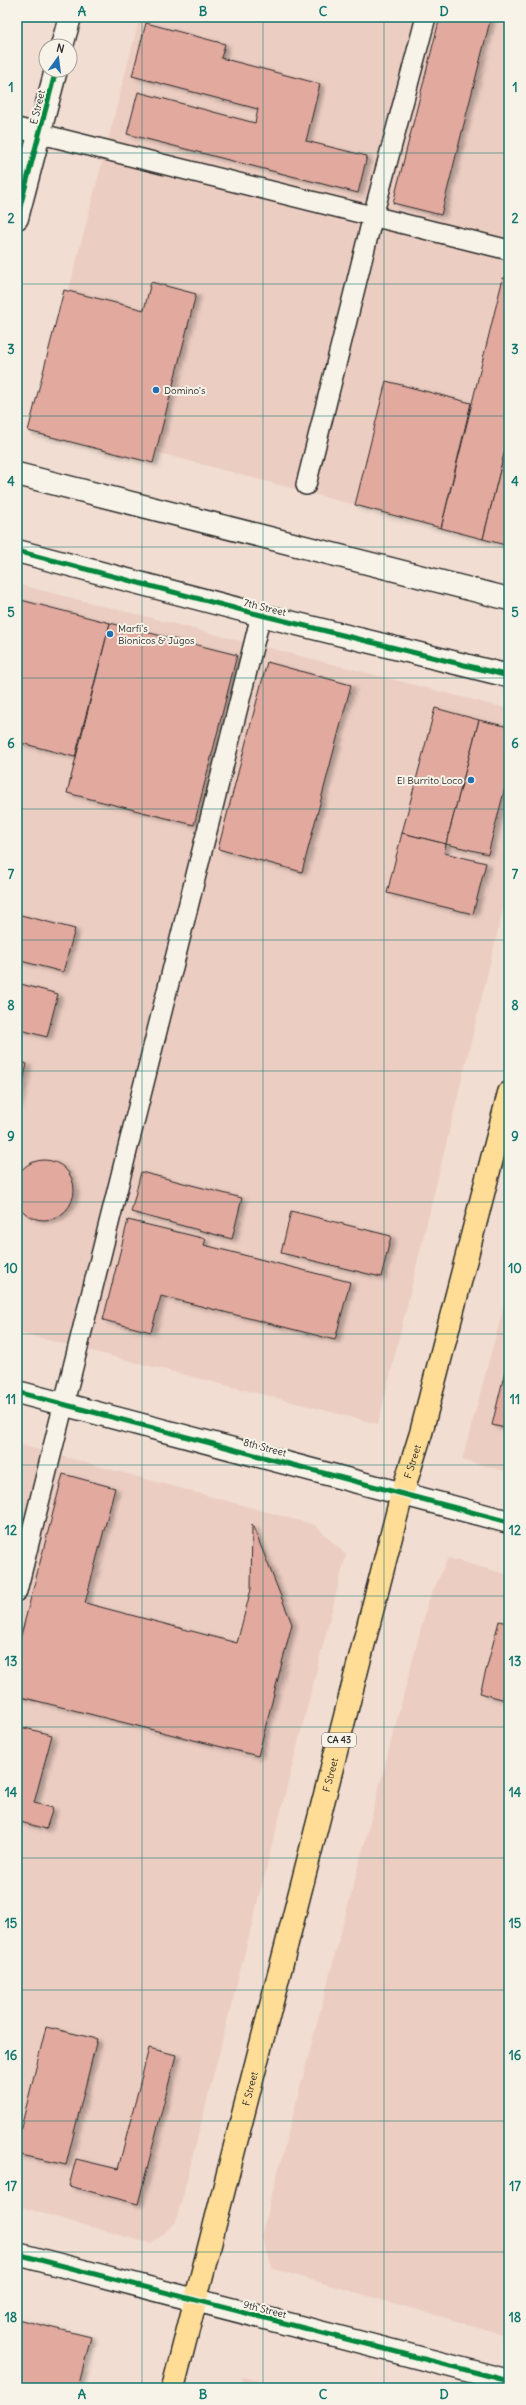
<svg xmlns="http://www.w3.org/2000/svg" width="526" height="2405" font-family="Delius,sans-serif">
	<style>
		.built { fill: #eccdc2 }
		.building { fill: #e2a99e; stroke: #2b2b2b; filter: url(#shadow) }
		.lines { fill: none; stroke-linecap: round; stroke-linejoin: round }
		.lane-casing { stroke: #2b2b2b; stroke-width: 22 }
		.street-casing { stroke: #2b2b2b; stroke-width: 25 }
		.secondary-casing { stroke: #2b2b2b; stroke-width: 25 }
		.primary-casing { stroke: #2b2b2b; stroke-width: 25 }
		.lane { stroke: #f7f3e8; stroke-width: 19 }
		.street { stroke: #f7f3e8; stroke-width: 22 }
		.secondary { stroke: #f7f3e8; stroke-width: 22 }
		.primary { stroke: #ffdd96; stroke-width: 22 }
		.cycleway-casing { stroke: #f7f3e8; stroke-width: 8 }
		.cycleway { stroke: #00873e; stroke-width: 5 }
		.grid { fill: none; stroke: #0f766e; stroke-width: 1; stroke-opacity: 0.55 }
		.poi-dot { fill: #1f6fb2; stroke: #f7f3e8; stroke-width: 1.5 }
		.labels { text-anchor: middle; stroke-width: 4; stroke-linejoin: round; paint-order: stroke }
		.shield { fill: #f7f3e8; stroke: #686764; stroke-width: 1 }
		.shield-label { font-size: 9px; font-weight: bold; fill: #2b2b2b }
		.street-label { font-size: 10px; fill: #2b2b2b; stroke: #f7f3e8 }
		.poi-label { font-size: 10px; fill: #2b2b2b; stroke: #f7f3e8; text-anchor: start }
		.neatline { fill: none; stroke: #0f766e; stroke-width: 1.5 }
		.grid-label { font-size: 13px; text-anchor: middle; font-weight: bold; fill: #0f766e }
	</style>
	<defs>
		<filter id="shadow"><feDropShadow dx="4.5" dy="2.5" stdDeviation="2" flood-color="#0004"/></filter>
	</defs>
	<rect width="100%" height="100%" fill="#f1ddd2"/>
	<filter id="ink" filterUnits="userSpaceOnUse"><feTurbulence type="fractalNoise" baseFrequency=".025" numOctaves="2"/><feDisplacementMap in="SourceGraphic" scale="8" xChannelSelector="R" yChannelSelector="G"/><feConvolveMatrix kernelMatrix="1 2 1 2 8 2 1 2 1" color-interpolation-filters="sRGB"/></filter>
	<g filter="url(#ink)">
		<g class="built">
			<path d="M140,17H509V546L35,420Z"/>
			<path d="M17,584L509,709V885L378,1424L17,1332Z"/>
			<path d="M509,1287V1472L462,1460Z"/>
			<path d="M17,1444L315,1525L346,1555L176,2222L152,2244L17,2206Z"/>
			<path d="M448,1558L509,1575V2336L273,2269L261,2236L428,1602Z"/>
			<path d="M243,2377L290,2388H240Z"/>
		</g>
		<g class="building">
			<path d="M440,17H491L441,215L393,203Z"/>
			<path d="M146,23L225,44L221,58L320,84L306,141L367,156L358,193L127,134L138,92L255,123L258,109L132,76Z"/>
			<path d="M503,278L509,279V434L483,539L441,528Z"/>
			<path d="M151,282L196,294L153,463L28,431L64,290L144,310Z"/>
			<path d="M386,381L471,403L441,528L355,505Z"/>
			<path d="M509,434V546L483,539Z"/>
			<path d="M17,599L110,623L75,757L17,742Z"/>
			<path d="M110,623L237,655L194,825L67,793Z"/>
			<path d="M267,662L351,685L302,872L218,849Z"/>
			<path d="M435,708L479,720L446,844L402,833Z"/>
			<path d="M479,720L509,727V772L488,854L446,844Z"/>
			<path d="M402,833L446,844L444,853L486,863L473,914L387,893Z"/>
			<path d="M17,914L75,929L63,972L17,960Z"/>
			<path d="M17,983L58,994L47,1037L17,1029Z"/>
			<path d="M17,1061L27,1064L17,1107Z"/>
			<circle cx="44" cy="1190" r="30"/>
			<path d="M141,1172L242,1198L232,1239L131,1212Z"/>
			<path d="M291,1211L391,1236L381,1277L281,1253Z"/>
			<path d="M128,1220L206,1239L204,1245L350,1282L335,1340L161,1296L151,1332L103,1320Z"/>
			<path d="M505,1371L509,1372V1429L492,1425Z"/>
			<path d="M63,1474L115,1488L85,1603L237,1643L251,1589L252,1524L292,1624L258,1756L17,1696V1651Z"/>
			<path d="M499,1621L509,1623V1701L480,1693Z"/>
			<path d="M17,1726L52,1735L34,1803L53,1808L46,1829L17,1821Z"/>
			<path d="M46,2027L97,2039L66,2165L17,2154V2144Z"/>
			<path d="M149,2048L176,2055L138,2204L69,2186L76,2159L118,2169Z"/>
			<path d="M17,2319L91,2337L78,2388H17Z"/>
		</g>
		<g class="lines">
			<defs>
				<g id="lane">
					<path d="M17,128L509,250"/>
					<path d="M306,485L373,216L426,17"/>
					<path d="M17,1591L261,615"/>
				</g>
				<g id="street">
					<path d="M62,46L70,17"/>
					<path d="M17,218L56,70"/>
					<path d="M17,1392L509,1522"/>
					<path d="M17,2254L509,2381"/>
				</g>
				<g id="secondary">
					<path d="M17,474L509,599"/>
					<path d="M17,551L261,615L509,676"/>
				</g>
				<g id="primary">
					<path id="s1" d="M173,2388L402,1494L421,1433L509,1093"/>
				</g>
			</defs>
			<use href="#lane" class="lane-casing"/>
			<use href="#street" class="street-casing"/>
			<use href="#secondary" class="secondary-casing"/>
			<use href="#primary" class="primary-casing"/>
			<use href="#lane" class="lane"/>
			<use href="#street" class="street"/>
			<use href="#secondary" class="secondary"/>
			<use href="#primary" class="primary"/>
			<defs>
				<g id="cycleway">
					<path d="M17,218L56,70"/>
					<path d="M17,551L261,615L509,676"/>
					<path d="M17,1392L509,1522"/>
					<path d="M17,2254L509,2381"/>
				</g>
			</defs>
			<use href="#cycleway" class="cycleway-casing"/>
			<use href="#cycleway" class="cycleway"/>
		</g>
	</g>
	<path class="grid" d="M142,17V2388M263,17V2388M384,17V2388M17,153H509M17,284H509M17,416H509M17,547H509M17,678H509M17,809H509M17,940H509M17,1071H509M17,1202H509M17,1334H509M17,1465H509M17,1596H509M17,1727H509M17,1858H509M17,1990H509M17,2121H509M17,2252H509"/>
	<g class="poi-dot">
		<circle cx="156" cy="390" r="4"/>
		<circle cx="110" cy="634" r="4"/>
		<circle cx="471" cy="780" r="4"/>
	</g>
	<g class="labels">
		<rect class="shield" x="322" y="1733" width="34" height="14" rx="3"/>
		<g class="shield-label">
			<text x="339" y="1743">CA 43</text>
		</g>
		<g class="street-label">
			<text transform="translate(37 107) rotate(-76)" y="4">E Street</text>
			<text transform="translate(265 607) rotate(14)" y="4">7th Street</text>
			<text transform="translate(265 1447) rotate(15)" y="4">8th Street</text>
			<text dy="4" stroke="none"><textPath href="#s1" startOffset="957">F Street</textPath></text>
			<text dy="4" stroke="none"><textPath href="#s1" startOffset="633">F Street</textPath></text>
			<text dy="4" stroke="none"><textPath href="#s1" startOffset="309">F Street</textPath></text>
			<text transform="translate(265 2309) rotate(14)" y="4">9th Street</text>
		</g>
		<g class="poi-label">
			<text x="164" y="394">Domino's</text>
			<text x="118" y="632">Marfi's<tspan x="118" dy="12">Bionicos &amp; Jugos</tspan></text>
			<text x="463" y="784" text-anchor="end">El Burrito Loco</text>
		</g>
	</g>
	<rect width="526" height="2405" fill="none" stroke="#f7f3e8" stroke-width="44"/>
	<g transform="translate(58 58) rotate(14)"><circle r="19" fill="#f7f3e8" stroke="#a5a39c"/>
	<path d="M0-3L7 15L0 10L-7 15Z" fill="#1f6fb2"/>
	<text y="-6" font-size="11" font-weight="bold" text-anchor="middle" fill="#2b2b2b">N</text>
	</g>
	<rect x="22" y="22" width="482" height="2361" class="neatline"/>
	<g class="grid-label">
		<text x="82" y="16">A</text>
		<text x="203" y="16">B</text>
		<text x="323" y="16">C</text>
		<text x="444" y="16">D</text>
		<text x="11" y="92">1</text>
		<text x="515" y="92">1</text>
		<text x="11" y="223">2</text>
		<text x="515" y="223">2</text>
		<text x="11" y="354">3</text>
		<text x="515" y="354">3</text>
		<text x="11" y="486">4</text>
		<text x="515" y="486">4</text>
		<text x="11" y="617">5</text>
		<text x="515" y="617">5</text>
		<text x="11" y="748">6</text>
		<text x="515" y="748">6</text>
		<text x="11" y="879">7</text>
		<text x="515" y="879">7</text>
		<text x="11" y="1010">8</text>
		<text x="515" y="1010">8</text>
		<text x="11" y="1141">9</text>
		<text x="515" y="1141">9</text>
		<text x="11" y="1273">10</text>
		<text x="515" y="1273">10</text>
		<text x="11" y="1404">11</text>
		<text x="515" y="1404">11</text>
		<text x="11" y="1535">12</text>
		<text x="515" y="1535">12</text>
		<text x="11" y="1666">13</text>
		<text x="515" y="1666">13</text>
		<text x="11" y="1797">14</text>
		<text x="515" y="1797">14</text>
		<text x="11" y="1928">15</text>
		<text x="515" y="1928">15</text>
		<text x="11" y="2060">16</text>
		<text x="515" y="2060">16</text>
		<text x="11" y="2191">17</text>
		<text x="515" y="2191">17</text>
		<text x="11" y="2322">18</text>
		<text x="515" y="2322">18</text>
		<text x="82" y="2399">A</text>
		<text x="203" y="2399">B</text>
		<text x="323" y="2399">C</text>
		<text x="444" y="2399">D</text>
	</g>
</svg>
